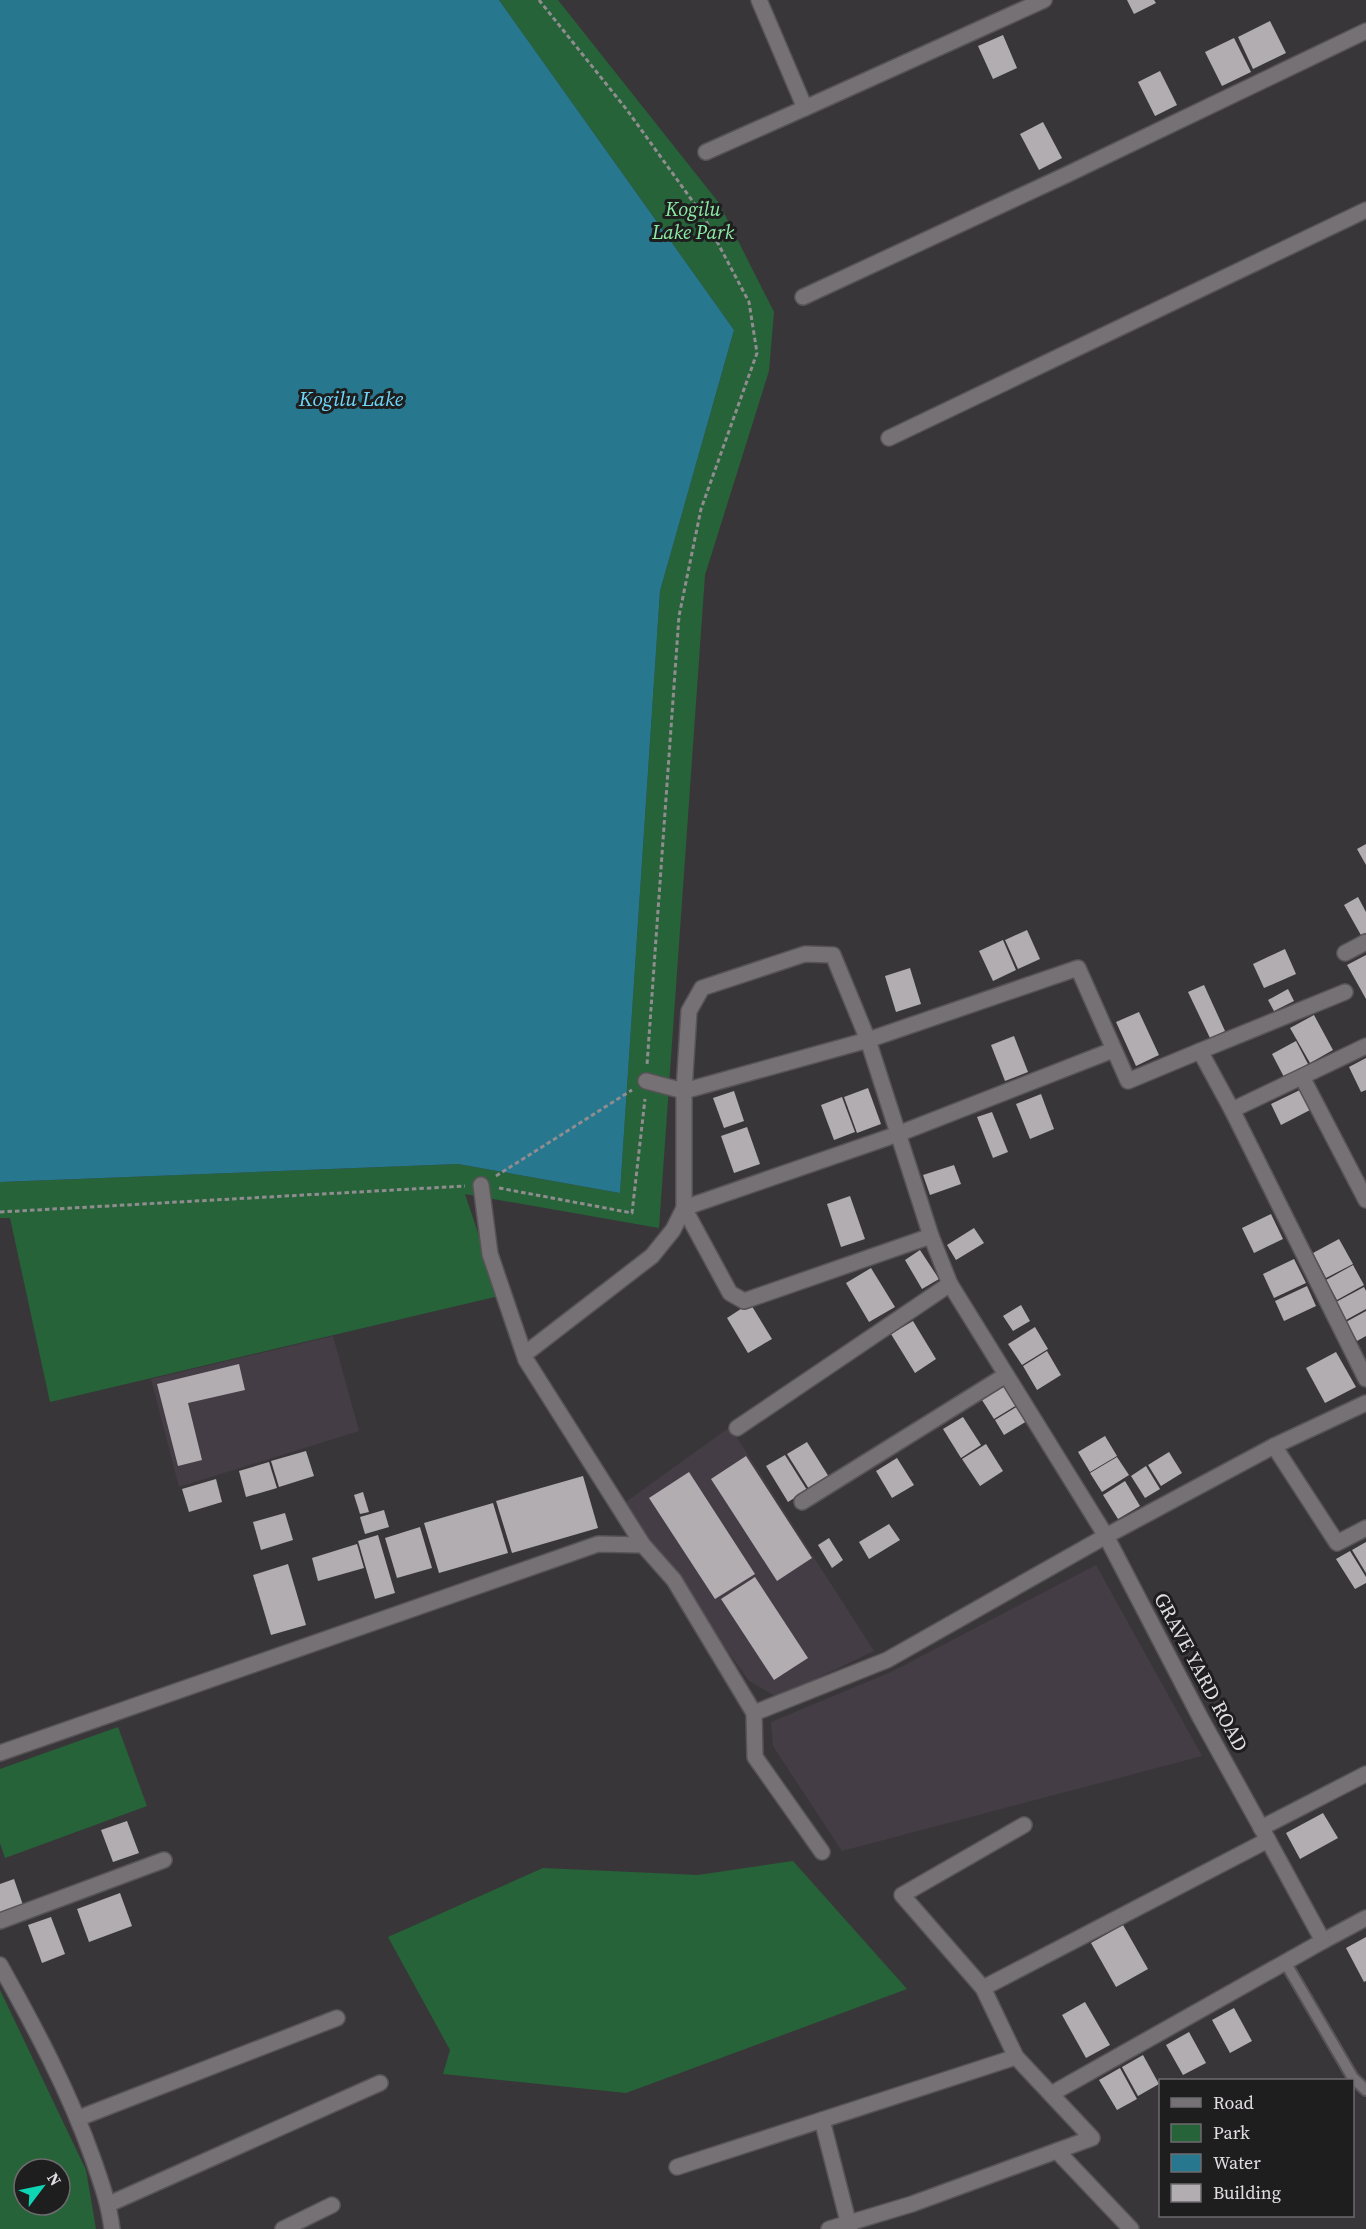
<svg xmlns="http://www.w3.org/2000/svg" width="1366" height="2229" font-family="'Source Serif 4',serif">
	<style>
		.built { fill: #453d45 }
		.green { fill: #266339; fill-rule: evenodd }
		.water { fill: #27778f }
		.building { fill: #b1adb1 }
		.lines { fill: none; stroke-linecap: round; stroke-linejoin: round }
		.service-casing { stroke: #575357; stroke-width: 14 }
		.minor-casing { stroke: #575357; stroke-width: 18 }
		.path { stroke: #908d90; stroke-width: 3; stroke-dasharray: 4.5 3; stroke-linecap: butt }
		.service { stroke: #757175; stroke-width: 10 }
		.minor { stroke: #757175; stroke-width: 15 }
		.labels { text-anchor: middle; stroke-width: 6; stroke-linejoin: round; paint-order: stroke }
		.park-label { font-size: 20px; font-style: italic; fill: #8beaa3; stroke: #1f1e1f }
		.street-label { font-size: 20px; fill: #e1dee1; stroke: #1f1e1f }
		.water-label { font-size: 21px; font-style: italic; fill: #6ed7f9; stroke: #1f1e1f }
	</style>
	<rect width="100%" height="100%" fill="#393639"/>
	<g class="built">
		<path d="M333,1336L359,1431L179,1487L151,1379Z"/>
		<path d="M730,1427L874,1651L788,1692L775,1696L749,1681L623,1504Z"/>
		<path d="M1096,1565L1202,1756L842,1851L773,1746L771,1722L891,1672Z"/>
	</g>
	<g class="green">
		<path d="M499,0H558L719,203L774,312L769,371L705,575L659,1228L465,1194L499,1296L50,1402L10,1218H0V1182L458,1164L620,1193L660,591L734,330Z"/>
		<path d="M118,1727L147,1806L5,1858L0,1843V1769Z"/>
		<path d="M793,1861L907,1989L626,2093L443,2074L450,2050L388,1937L543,1868L698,1875Z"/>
		<path d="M0,1990L86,2170L96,2229H0ZM24,2169H60V2205H24Z"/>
	</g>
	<path class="water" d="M0,0H499L734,330L660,591L620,1193L458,1164L0,1182Z"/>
	<g class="building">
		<path d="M1127,0H1154L1156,3L1134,14Z"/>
		<path d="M1270,21L1286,53L1253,69L1238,37Z"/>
		<path d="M1003,35L1017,68L993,79L978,46Z"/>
		<path d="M1234,38L1251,72L1222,86L1205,52Z"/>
		<path d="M1160,71L1177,105L1155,116L1138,82Z"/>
		<path d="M1043,122L1062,158L1039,170L1020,134Z"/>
		<path d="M1366,844V865L1357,849Z"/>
		<path d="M1358,897L1366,912V935L1362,937L1344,905Z"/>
		<path d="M1027,930L1040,959L1018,969L1005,940Z"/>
		<path d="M1003,940L1016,970L993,981L979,951Z"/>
		<path d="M1285,949L1296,974L1264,988L1253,964Z"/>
		<path d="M1366,955V999L1347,965Z"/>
		<path d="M910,968L921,1004L896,1012L885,976Z"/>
		<path d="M1204,985L1225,1031L1210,1038L1188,992Z"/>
		<path d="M1288,989L1294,1001L1274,1011L1268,1000Z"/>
		<path d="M1139,1012L1159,1055L1136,1066L1116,1022Z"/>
		<path d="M1314,1015L1333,1050L1310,1063L1290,1028Z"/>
		<path d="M1014,1036L1028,1072L1005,1081L991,1045Z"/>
		<path d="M1296,1041L1308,1064L1284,1077L1272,1054Z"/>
		<path d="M1366,1058V1090L1361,1092L1349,1067Z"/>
		<path d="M868,1088L881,1124L857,1133L844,1097Z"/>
		<path d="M1302,1089L1312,1109L1281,1125L1271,1104Z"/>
		<path d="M734,1091L744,1121L724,1128L713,1098Z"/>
		<path d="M1041,1094L1054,1129L1030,1139L1016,1104Z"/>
		<path d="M842,1097L855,1132L834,1140L821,1105Z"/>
		<path d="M992,1112L1008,1152L993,1158L977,1117Z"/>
		<path d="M747,1127L760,1164L734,1173L721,1136Z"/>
		<path d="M954,1165L961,1184L930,1195L923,1175Z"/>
		<path d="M850,1196L865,1239L841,1247L827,1204Z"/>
		<path d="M1271,1214L1283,1239L1254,1253L1242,1228Z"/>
		<path d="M974,1228L984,1243L956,1260L947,1245Z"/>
		<path d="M1339,1239L1353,1264L1326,1278L1313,1253Z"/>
		<path d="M920,1250L939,1279L922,1289L905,1260Z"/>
		<path d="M1294,1259L1306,1283L1274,1298L1263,1274Z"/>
		<path d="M1353,1265L1364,1285L1337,1300L1326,1280Z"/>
		<path d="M871,1268L895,1307L869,1322L846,1283Z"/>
		<path d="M1307,1286L1316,1306L1284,1321L1275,1301Z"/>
		<path d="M1364,1287L1366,1291V1309L1346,1320L1336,1302Z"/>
		<path d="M750,1303L772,1339L748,1353L727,1318Z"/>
		<path d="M1021,1305L1030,1321L1013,1331L1003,1316Z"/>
		<path d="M1366,1311V1336L1357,1341L1346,1322Z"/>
		<path d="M913,1321L936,1359L915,1373L891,1334Z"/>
		<path d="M1035,1327L1048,1349L1022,1365L1008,1344Z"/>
		<path d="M1047,1351L1061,1375L1037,1390L1023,1366Z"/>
		<path d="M1336,1352L1356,1387L1325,1403L1306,1368Z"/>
		<path d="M239,1364L245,1390L188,1403L202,1460L178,1466L157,1384Z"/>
		<path d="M1005,1386L1017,1405L994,1419L982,1400Z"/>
		<path d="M1018,1406L1027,1421L1004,1435L995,1420Z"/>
		<path d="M963,1417L981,1445L961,1458L943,1429Z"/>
		<path d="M1105,1436L1117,1456L1090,1472L1078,1452Z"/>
		<path d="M807,1442L829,1477L809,1489L787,1454Z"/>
		<path d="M986,1444L1003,1471L980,1486L962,1459Z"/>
		<path d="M306,1451L314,1476L279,1487L271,1461Z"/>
		<path d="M1169,1452L1182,1473L1161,1486L1148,1465Z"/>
		<path d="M785,1455L807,1490L788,1502L766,1466Z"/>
		<path d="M746,1456L812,1558L777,1581L711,1479Z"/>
		<path d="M1117,1457L1129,1475L1102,1492L1090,1473Z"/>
		<path d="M897,1458L914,1485L892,1498L876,1471Z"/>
		<path d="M269,1462L277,1488L246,1497L239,1471Z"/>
		<path d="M1146,1466L1160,1489L1145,1498L1131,1476Z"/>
		<path d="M689,1472L755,1574L715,1599L649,1498Z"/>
		<path d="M583,1476L598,1528L512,1553L496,1501Z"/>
		<path d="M216,1479L222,1502L189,1512L182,1489Z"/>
		<path d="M1125,1481L1140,1506L1118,1519L1103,1495Z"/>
		<path d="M363,1492L369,1512L360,1514L354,1495Z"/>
		<path d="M493,1503L508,1553L439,1573L424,1523Z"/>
		<path d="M384,1510L389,1527L365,1534L360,1517Z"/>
		<path d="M285,1513L293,1540L261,1550L253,1522Z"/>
		<path d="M889,1524L900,1540L869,1559L859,1542Z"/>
		<path d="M420,1527L432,1568L397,1578L385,1538Z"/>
		<path d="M378,1535L395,1593L375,1599L358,1541Z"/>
		<path d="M829,1538L843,1560L832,1568L818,1545Z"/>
		<path d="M1366,1542V1573L1352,1550Z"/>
		<path d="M357,1544L364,1568L318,1581L312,1558Z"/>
		<path d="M1350,1551L1366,1577V1583L1355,1589L1336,1559Z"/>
		<path d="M288,1564L306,1625L271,1635L253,1575Z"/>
		<path d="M755,1577L808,1658L774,1680L721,1599Z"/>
		<path d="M1323,1813L1338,1838L1300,1859L1286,1833Z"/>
		<path d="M127,1821L139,1853L113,1862L101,1830Z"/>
		<path d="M14,1879L23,1905L0,1913V1884Z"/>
		<path d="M120,1893L132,1926L89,1942L77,1909Z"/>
		<path d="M51,1917L65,1954L42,1963L28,1925Z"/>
		<path d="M1123,1925L1148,1969L1116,1987L1091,1943Z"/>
		<path d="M1366,1937V1981L1364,1982L1346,1948Z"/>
		<path d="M1085,2002L1110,2045L1086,2058L1062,2015Z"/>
		<path d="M1234,2008L1252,2041L1230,2053L1212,2020Z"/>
		<path d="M1189,2032L1206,2063L1183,2075L1166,2045Z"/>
		<path d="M1143,2055L1159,2084L1138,2096L1122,2067Z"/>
		<path d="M1120,2068L1137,2099L1117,2110L1099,2080Z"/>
	</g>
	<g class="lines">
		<defs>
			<path id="service" d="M1285,1962L1353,2078L1366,2090"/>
			<g id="minor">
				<path d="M759,0L805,108L1044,0"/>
				<path d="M706,152L805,108"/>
				<path d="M803,297L1066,175L1366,31"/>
				<path d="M889,438L1366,210"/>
				<path d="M1345,953L1366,942"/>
				<path d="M1345,992L1200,1051L1232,1110L1366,1379"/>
				<path d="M1113,1050L898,1134L684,1208V1091L689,1011L702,988L805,954L833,955L868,1040L1078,968L1128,1081L1200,1051"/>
				<path d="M1302,1077L1366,1200"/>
				<path d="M646,1081L684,1091L868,1040L931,1236L950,1284"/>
				<path d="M1232,1110L1366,1046"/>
				<path d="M481,1185L490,1254L526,1360L643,1545"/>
				<path d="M684,1208L730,1293L744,1301L931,1236"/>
				<path d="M530,1350L652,1256L673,1230L684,1208"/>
				<path d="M737,1428L950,1284L1106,1536L1200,1717L1268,1840"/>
				<path d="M1274,1446L1337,1543L1366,1528"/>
				<path d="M802,1502L1006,1375"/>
				<path d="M754,1713L755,1757L822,1852"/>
				<path d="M0,1753L598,1544L643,1545L674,1580L754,1713L887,1660L1106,1536L1274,1446L1366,1403"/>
				<path d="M1261,1828L1366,1774"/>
				<path d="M0,1921L164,1860"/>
				<path d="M1323,1941L1366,1918"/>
				<path d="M0,1965C35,2028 69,2091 93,2159C101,2182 109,2204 112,2229"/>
				<path d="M983,1988L1268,1840L1323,1941L1051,2094"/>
				<path d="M79,2118L337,2018"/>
				<path d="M822,2120L850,2229"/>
				<path d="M1057,2151L1131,2229"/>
				<path d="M677,2167L1016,2057"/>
				<path d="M109,2204L380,2083"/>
				<path d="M283,2229L332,2205"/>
				<path d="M829,2229L912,2204L1092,2138L1016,2057L983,1988L902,1895L1024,1825"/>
			</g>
		</defs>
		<use href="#service" class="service-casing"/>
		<use href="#minor" class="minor-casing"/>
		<g class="path">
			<path d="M539,0L627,110L704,217L749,302L757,353L701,509L679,616L647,1065"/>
			<path d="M496,1176L632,1090"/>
			<path d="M499,1188L632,1213L645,1099"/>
			<path d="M0,1212L465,1186"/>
		</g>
		<use href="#service" class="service"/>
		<use href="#minor" class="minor"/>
	</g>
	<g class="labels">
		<g class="park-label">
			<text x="693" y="216">Kogilu<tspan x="693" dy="23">Lake Park</tspan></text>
		</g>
		<g class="street-label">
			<text transform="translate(1201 1672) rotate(62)" y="7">GRAVE YARD ROAD</text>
		</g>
		<g class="water-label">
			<text x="351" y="406">Kogilu Lake</text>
		</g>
	</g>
	<rect x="1159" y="2079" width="195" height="138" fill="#1f1e1f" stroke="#6d6b6d" stroke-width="1.5"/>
	<rect x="1171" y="2098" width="30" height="9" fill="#757175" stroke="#6d6b6d" stroke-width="1.5"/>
	<text x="1213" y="2109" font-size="18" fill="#e1dee1">Road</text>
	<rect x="1171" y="2124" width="30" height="18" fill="#266339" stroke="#6d6b6d" stroke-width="1.5"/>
	<text x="1213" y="2139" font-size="18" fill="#e1dee1">Park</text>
	<rect x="1171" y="2154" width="30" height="18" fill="#27778f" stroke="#6d6b6d" stroke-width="1.5"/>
	<text x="1213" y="2169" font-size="18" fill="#e1dee1">Water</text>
	<rect x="1171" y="2184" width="30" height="18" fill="#b1adb1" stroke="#6d6b6d" stroke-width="1.5"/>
	<text x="1213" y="2199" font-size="18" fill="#e1dee1">Building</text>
	<g transform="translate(42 2187) rotate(58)"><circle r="28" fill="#1f1e1f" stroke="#6d6b6d" stroke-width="1.5"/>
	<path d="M0-4.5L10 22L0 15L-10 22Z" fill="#0ed5b4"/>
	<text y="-9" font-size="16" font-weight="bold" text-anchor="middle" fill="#e1dee1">N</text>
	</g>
</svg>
